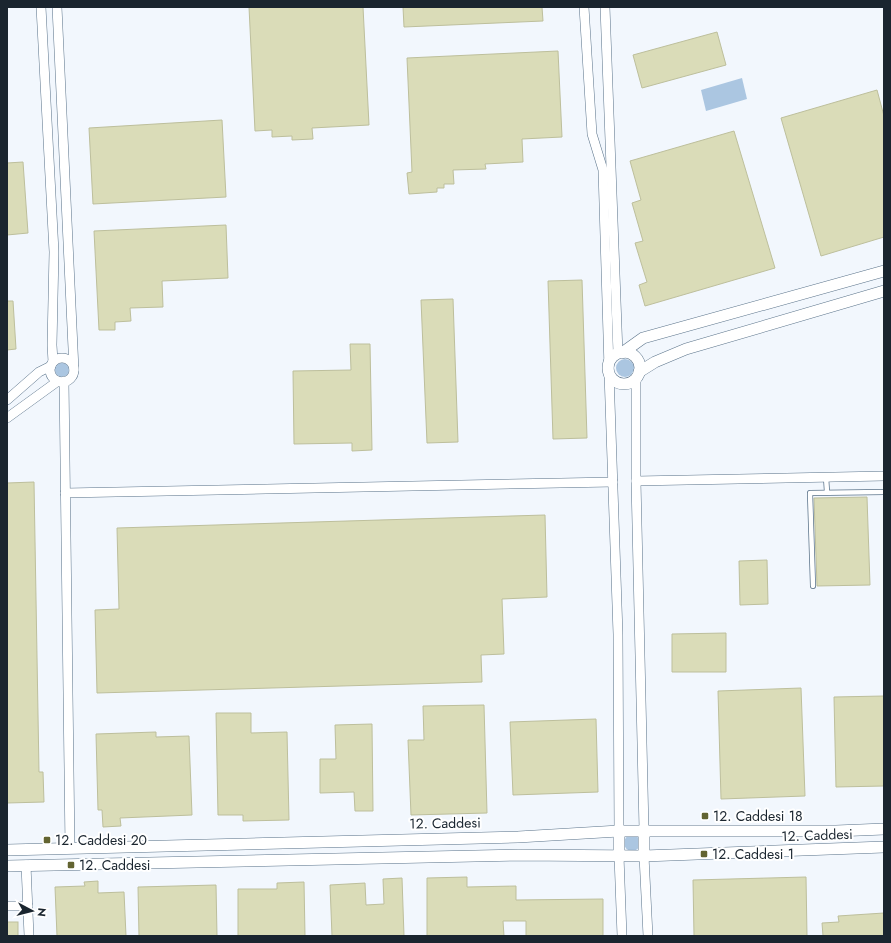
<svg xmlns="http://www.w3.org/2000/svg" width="891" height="943" font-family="Jost,sans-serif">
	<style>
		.green { fill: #abc6e1 }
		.building { fill: #dadcb8; stroke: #bdbf9c }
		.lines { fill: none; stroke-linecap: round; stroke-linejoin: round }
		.service-casing { stroke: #5a738a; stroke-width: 6 }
		.minor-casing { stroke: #5a738a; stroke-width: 10 }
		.tertiary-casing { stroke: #5a738a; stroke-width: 12 }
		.service { stroke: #fff; stroke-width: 4.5 }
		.minor { stroke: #fff; stroke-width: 9 }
		.tertiary { stroke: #fff; stroke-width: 11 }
		.poi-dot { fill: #636431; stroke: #fff; stroke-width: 1.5 }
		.labels { text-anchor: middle; stroke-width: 4; stroke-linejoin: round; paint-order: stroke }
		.poi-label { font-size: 14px; fill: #1a252f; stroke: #fff; text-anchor: start }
		.street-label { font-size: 14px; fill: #1a252f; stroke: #fff }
	</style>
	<rect width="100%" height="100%" fill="#f2f7fd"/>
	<g class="green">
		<path d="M742,78L747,99L706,111L701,90Z"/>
		<circle cx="625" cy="368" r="9"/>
		<circle cx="62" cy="370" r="7"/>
		<circle cx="632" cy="843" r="8"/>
	</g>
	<g class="building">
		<path d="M249,7H363L369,125L312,128L313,139L292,140V136L272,137V130L255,131Z"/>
		<path d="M403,7H542L543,21L404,27Z"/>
		<path d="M717,32L726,65L642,88L633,55Z"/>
		<path d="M558,51L562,137L522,139L523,162L485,164L486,169L453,170L454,184H444V188H437V192L409,194L407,173L412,172L407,58Z"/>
		<path d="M877,90L884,116V237L821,256L781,118Z"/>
		<path d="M222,120L226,197L93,204L89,128Z"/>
		<path d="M734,131L775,268L645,306L639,285L647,282L635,243L643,241L632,203L641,200L630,161Z"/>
		<path d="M23,162L28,233L7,235V163Z"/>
		<path d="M226,225L228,278L162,281L163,307L130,308L131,321L115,322V330H99L94,231Z"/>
		<path d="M582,280L587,438L553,439L548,281Z"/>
		<path d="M453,299L458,442L427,443L421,300Z"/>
		<path d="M7,301H13L16,349L7,350Z"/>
		<path d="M350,344H370L372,450L352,451V443L294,444L293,371L351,370Z"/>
		<path d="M34,482L39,772H43L44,802L7,803V483Z"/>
		<path d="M867,497L870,585L817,586L814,498Z"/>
		<path d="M545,515L547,597L502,599L504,654L481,655L482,682L97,693L95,610L119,609L117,528Z"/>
		<path d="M767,560L768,604L740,605L739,561Z"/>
		<path d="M726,633V672H672V634Z"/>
		<path d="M801,688L805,796L721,799L718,691Z"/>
		<path d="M884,696V786L836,787L834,697Z"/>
		<path d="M484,705L487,813L411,815L408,740H424L423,706Z"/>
		<path d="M216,713H251V733L287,732L289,820L243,821V815H218Z"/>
		<path d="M596,719L598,792L513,795L510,722Z"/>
		<path d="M372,724L373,811H355L354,792L320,793V759H336L335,725Z"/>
		<path d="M156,732V737L189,736L192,815L120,818L121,826L103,827L102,810H98L96,734Z"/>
		<path d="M467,877V887L516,886V900L603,899V936H526V921H503L504,936H427V878Z"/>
		<path d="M806,877L807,936H694L693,880Z"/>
		<path d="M402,878L404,936H332L330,885L365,883L366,905L384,904L383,879Z"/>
		<path d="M98,881V893L124,892L126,936H57L55,887L85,886L84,882Z"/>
		<path d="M304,882L305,936H238V889H277V883Z"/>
		<path d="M216,885L217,936H139L138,887Z"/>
		<path d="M884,913V936H823L822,923L839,922L838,916Z"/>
		<rect x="7" y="922" width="11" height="14"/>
	</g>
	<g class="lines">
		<defs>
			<g id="service">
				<path d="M826,477L827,492"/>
				<path d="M813,586L810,493L884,492"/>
			</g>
			<g id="minor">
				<path d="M41,7L54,252L52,345L53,362"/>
				<path d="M57,7L74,370"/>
				<path d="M584,7L592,134L603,170L609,368"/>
				<path d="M605,7L618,354"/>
				<circle cx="62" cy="370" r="12"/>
				<path d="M609,373L618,634L619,831"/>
				<path d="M636,378V481L644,830"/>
				<path d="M64,381L70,848"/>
				<path d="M7,400L39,372L51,366"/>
				<path d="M7,418L58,381"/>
				<path d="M636,481L884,476"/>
				<path d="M65,493L613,482"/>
				<path d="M619,856L622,936"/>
				<path d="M644,856L648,936"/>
				<path d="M26,865L29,936"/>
				<path d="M7,906H28"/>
			</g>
			<g id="tertiary">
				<circle cx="624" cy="368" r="16"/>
				<path d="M622,353L643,338L884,271"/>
				<path d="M639,372L655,362L686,349L884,291"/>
				<path d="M644,830V856"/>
				<path d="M619,831V856"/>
				<path d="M7,850L518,837L619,831H836L884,829"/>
				<path d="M7,866L518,855L644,856L884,847"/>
			</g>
		</defs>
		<use href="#service" class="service-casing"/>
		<use href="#minor" class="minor-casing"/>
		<use href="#tertiary" class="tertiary-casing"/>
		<use href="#service" class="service"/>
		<use href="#minor" class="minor"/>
		<use href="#tertiary" class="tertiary"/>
	</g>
	<g class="poi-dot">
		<rect x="701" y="812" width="8" height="8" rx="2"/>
		<rect x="43" y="836" width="8" height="8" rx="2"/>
		<rect x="700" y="850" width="8" height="8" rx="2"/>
		<rect x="67" y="861" width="8" height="8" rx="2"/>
	</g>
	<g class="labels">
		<g class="poi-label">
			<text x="713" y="821">12. Caddesi 18</text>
			<text x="55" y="845">12. Caddesi 20</text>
			<text x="712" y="859">12. Caddesi 1</text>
			<text x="79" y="870">12. Caddesi</text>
		</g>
		<g class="street-label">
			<text transform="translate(445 823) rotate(-1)" y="5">12. Caddesi</text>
			<text transform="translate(817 835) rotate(-2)" y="5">12. Caddesi</text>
		</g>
	</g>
	<rect width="891" height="943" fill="none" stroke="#1a252f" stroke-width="16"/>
	<g transform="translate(32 911) rotate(97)" stroke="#ffffff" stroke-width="3" paint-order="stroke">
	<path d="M0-3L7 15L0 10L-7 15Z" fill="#1a252f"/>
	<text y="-6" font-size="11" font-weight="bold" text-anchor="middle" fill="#1a252f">N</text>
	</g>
</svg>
